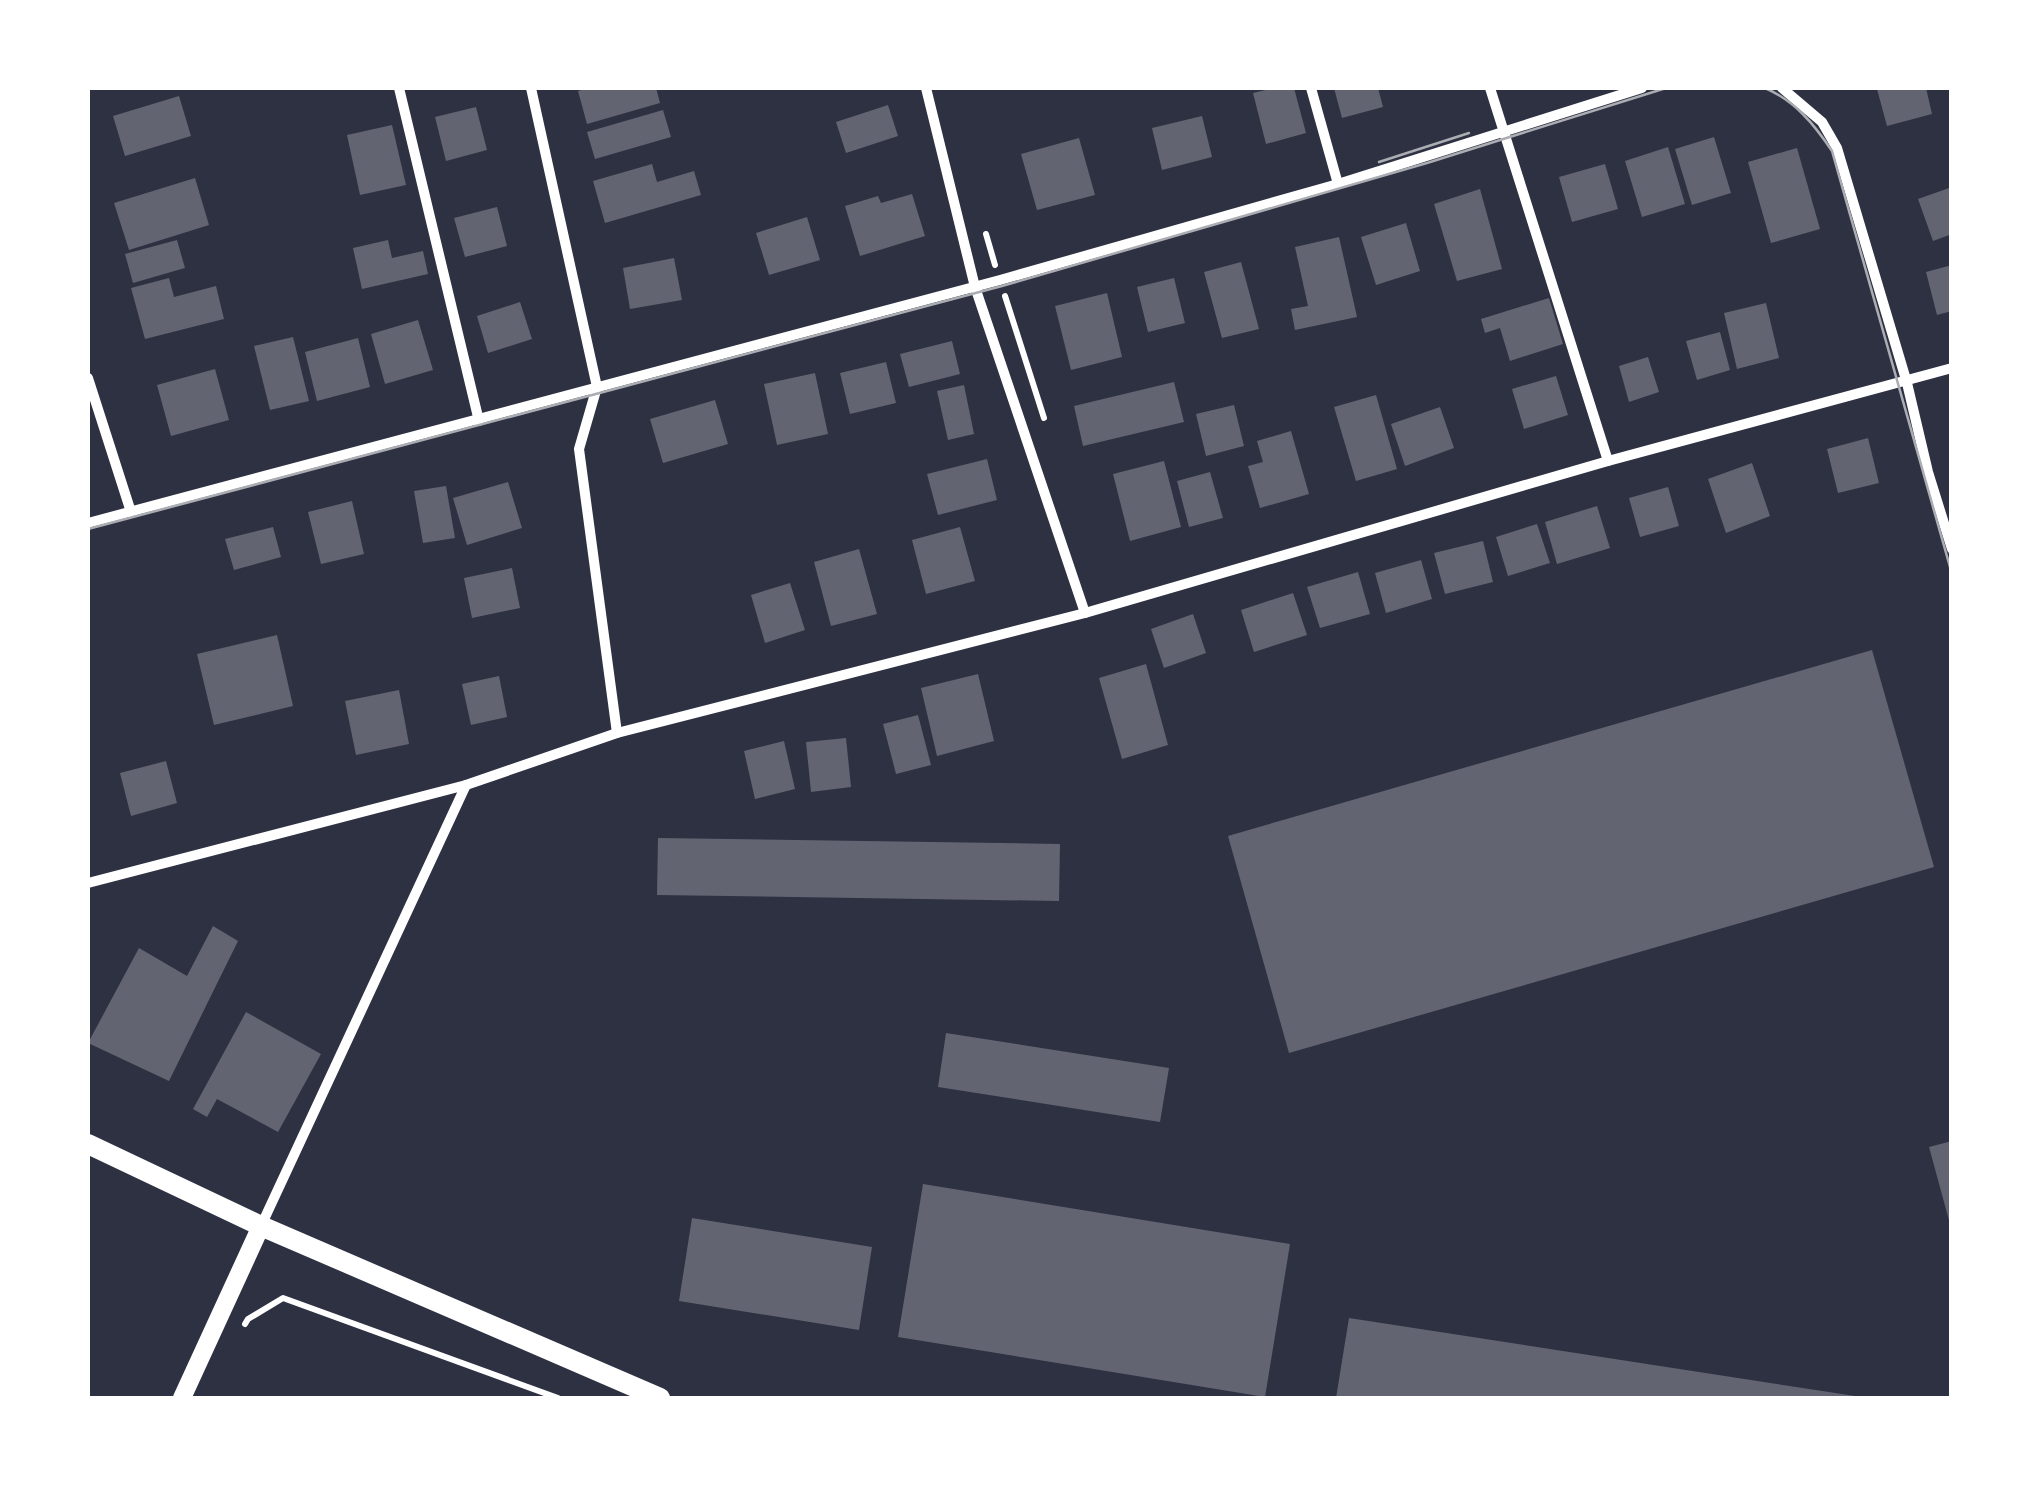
<svg xmlns="http://www.w3.org/2000/svg" width="2039" height="1486" font-family="Overpass,sans-serif">
	<style>
		.building { fill: #626471 }
		.lines { fill: none; stroke-linecap: round; stroke-linejoin: round }
		.path { stroke: #fff; stroke-width: 6 }
		.minor { stroke: #fff; stroke-width: 10 }
		.tertiary { stroke: #fff; stroke-width: 18 }
		.secondary { stroke: #fff; stroke-width: 20 }
		.tram { stroke: #abadb3; stroke-width: 2.5 }
	</style>
	<rect width="100%" height="100%" fill="#2d3142"/>
	<g class="building">
		<path d="M589,88H656L660,103L587,124L578,91Z"/>
		<path d="M1274,88H1294L1306,133L1266,144L1253,93Z"/>
		<path d="M1334,88H1378L1383,107L1342,118Z"/>
		<path d="M1884,88H1926L1932,114L1887,126L1877,89Z"/>
		<path d="M179,96L191,136L125,156L113,116Z"/>
		<path d="M888,105L898,136L846,153L836,122Z"/>
		<path d="M476,107L487,150L446,161L435,117Z"/>
		<path d="M663,110L671,137L595,159L587,132Z"/>
		<path d="M1202,116L1212,157L1162,170L1152,128Z"/>
		<path d="M392,125L406,185L360,195L347,135Z"/>
		<path d="M1714,137L1731,193L1692,205L1675,149Z"/>
		<path d="M1079,138L1095,195L1037,210L1021,154Z"/>
		<path d="M1668,147L1685,204L1642,217L1625,161Z"/>
		<path d="M1797,148L1820,229L1771,243L1748,162Z"/>
		<path d="M652,164L657,182L694,171L701,195L605,223L593,181Z"/>
		<path d="M1605,164L1618,209L1572,222L1559,177Z"/>
		<path d="M195,178L209,225L129,250L114,203Z"/>
		<path d="M1952,187V234L1933,241L1918,199Z"/>
		<path d="M1480,189L1502,269L1457,281L1434,204Z"/>
		<path d="M912,194L925,236L860,256L845,206L878,196L881,203Z"/>
		<path d="M497,207L507,246L465,257L454,218Z"/>
		<path d="M807,217L820,260L769,275L756,233Z"/>
		<path d="M1406,223L1420,271L1376,285L1361,237Z"/>
		<path d="M1339,237L1357,317L1295,330L1291,309L1308,306L1295,247Z"/>
		<path d="M177,240L185,268L133,283L125,254Z"/>
		<path d="M388,240L392,258L423,251L428,274L362,289L353,248Z"/>
		<path d="M674,258L682,300L630,309L623,268Z"/>
		<path d="M1241,262L1259,329L1222,338L1204,272Z"/>
		<path d="M1952,265V311L1937,315L1926,272Z"/>
		<path d="M169,278L174,297L216,286L224,319L145,339L131,288Z"/>
		<path d="M1174,278L1185,323L1148,332L1137,287Z"/>
		<path d="M1107,293L1122,357L1071,370L1055,306Z"/>
		<path d="M1549,298L1563,344L1510,361L1500,328L1485,333L1481,319Z"/>
		<path d="M520,302L532,339L488,353L477,316Z"/>
		<path d="M1766,303L1779,358L1737,369L1724,313Z"/>
		<path d="M418,320L433,370L385,384L371,334Z"/>
		<path d="M1720,332L1730,370L1697,380L1686,341Z"/>
		<path d="M293,337L309,401L270,410L254,346Z"/>
		<path d="M358,338L370,387L317,401L305,352Z"/>
		<path d="M952,341L960,374L909,387L900,354Z"/>
		<path d="M1648,357L1659,392L1629,402L1619,366Z"/>
		<path d="M886,362L896,403L850,414L840,373Z"/>
		<path d="M215,369L229,420L171,436L157,385Z"/>
		<path d="M815,373L828,434L777,445L764,384Z"/>
		<path d="M1556,376L1568,415L1524,429L1512,389Z"/>
		<path d="M1174,382L1184,422L1083,446L1074,406Z"/>
		<path d="M964,385L974,434L948,440L937,391Z"/>
		<path d="M1376,395L1397,469L1356,481L1334,407Z"/>
		<path d="M715,400L728,444L663,463L650,419Z"/>
		<path d="M1234,405L1244,446L1206,456L1196,414Z"/>
		<path d="M1440,407L1454,448L1405,466L1391,424Z"/>
		<path d="M1291,431L1309,494L1260,508L1248,466L1263,462L1257,441Z"/>
		<path d="M1868,438L1879,483L1838,493L1827,449Z"/>
		<path d="M987,459L997,500L938,515L927,474Z"/>
		<path d="M1164,461L1181,527L1130,541L1113,474Z"/>
		<path d="M1752,463L1770,516L1726,533L1708,479Z"/>
		<path d="M1210,472L1223,518L1189,527L1177,481Z"/>
		<path d="M508,482L522,528L467,545L453,498Z"/>
		<path d="M446,486L455,538L423,543L414,491Z"/>
		<path d="M1668,487L1679,526L1640,537L1629,498Z"/>
		<path d="M352,501L364,554L321,564L308,512Z"/>
		<path d="M1597,506L1610,548L1557,564L1545,522Z"/>
		<path d="M1537,524L1550,563L1508,576L1496,537Z"/>
		<path d="M273,527L281,557L234,570L225,539Z"/>
		<path d="M960,527L975,581L926,594L912,540Z"/>
		<path d="M1483,541L1493,582L1445,594L1434,553Z"/>
		<path d="M859,549L877,614L831,626L814,562Z"/>
		<path d="M1421,560L1432,599L1386,613L1375,573Z"/>
		<path d="M512,568L520,608L472,618L464,578Z"/>
		<path d="M1358,572L1370,614L1320,628L1307,587Z"/>
		<path d="M790,583L805,630L765,643L751,595Z"/>
		<path d="M1293,593L1307,635L1254,652L1241,610Z"/>
		<path d="M1193,614L1206,653L1164,668L1151,629Z"/>
		<path d="M277,635L293,706L214,725L197,654Z"/>
		<path d="M1872,650L1934,867L1289,1053L1228,836Z"/>
		<path d="M1146,664L1168,745L1122,759L1099,678Z"/>
		<path d="M978,674L994,741L937,756L921,688Z"/>
		<path d="M499,676L507,717L471,725L462,684Z"/>
		<path d="M399,690L409,744L356,755L345,701Z"/>
		<path d="M918,715L931,765L896,774L883,724Z"/>
		<path d="M846,738L851,787L811,792L806,742Z"/>
		<path d="M784,741L795,789L755,799L744,751Z"/>
		<path d="M166,761L177,803L131,816L120,773Z"/>
		<path d="M658,838L1060,844L1059,901L657,895Z"/>
		<path d="M213,926L238,941L169,1081L88,1043L139,948L187,976Z"/>
		<path d="M246,1012L321,1054L278,1132L217,1099L207,1117L193,1109Z"/>
		<path d="M946,1033L1169,1068L1160,1122L938,1087Z"/>
		<path d="M1952,1141V1224H1950L1929,1147Z"/>
		<path d="M923,1184L1290,1244L1265,1397L898,1337Z"/>
		<path d="M692,1218L872,1247L859,1330L679,1301Z"/>
		<path d="M1349,1318L1855,1396V1398H1336Z"/>
	</g>
	<g class="lines">
		<g class="path">
			<path d="M986,234L995,265"/>
			<path d="M1005,296L1044,418"/>
			<path d="M245,1324L248,1319L283,1298L558,1398"/>
		</g>
		<g class="minor">
			<path d="M399,88L479,421"/>
			<path d="M531,88L597,387L579,449L617,733"/>
			<path d="M926,88L975,287L1085,613"/>
			<path d="M1311,88L1338,184"/>
			<path d="M1490,88L1608,461"/>
			<path d="M1782,88L1822,122L1837,148L1907,383L1928,472L1952,549"/>
			<path d="M88,378L131,512"/>
			<path d="M88,523L1000,280L1338,184L1642,88"/>
			<path d="M88,883L466,785L617,733L1085,613L1608,461L1952,368"/>
			<path d="M261,1226L466,785"/>
		</g>
		<path class="tertiary" d="M182,1398L261,1226"/>
		<path class="secondary" d="M88,1144L261,1226L660,1398"/>
		<g class="tram">
			<path d="M1765,88C1795,101 1814,124 1832,151L1952,574"/>
			<path d="M1379,162L1469,133"/>
			<path d="M88,529L1002,286L1427,163L1666,88"/>
		</g>
	</g>
	<rect width="2039" height="1486" fill="none" stroke="#ffffff" stroke-width="180"/>
</svg>
